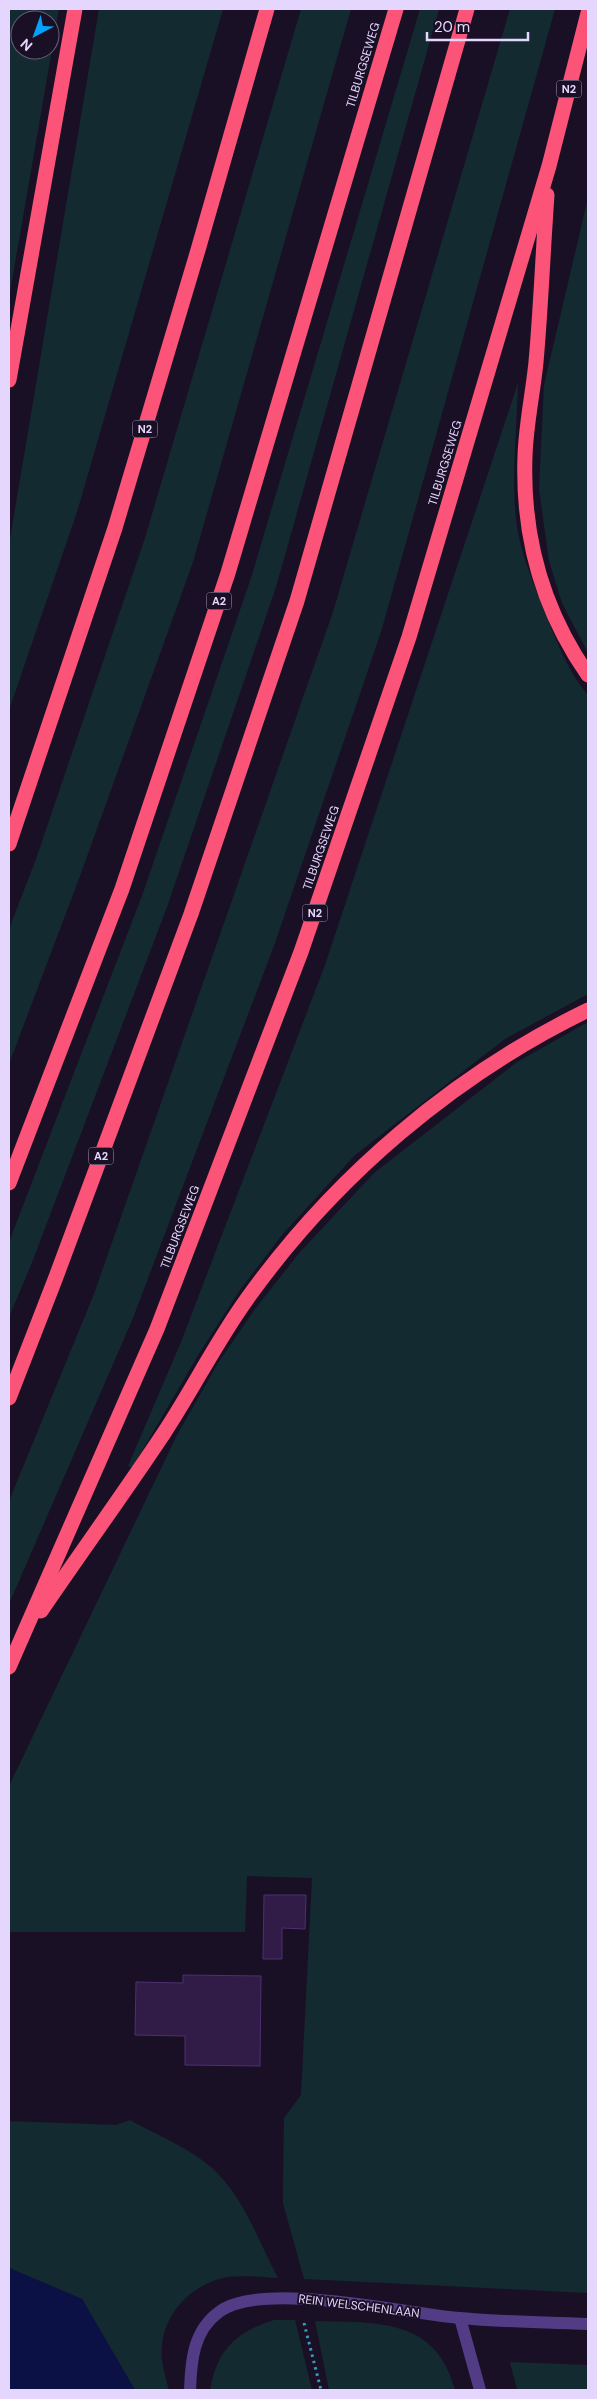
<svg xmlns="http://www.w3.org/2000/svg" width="597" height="2399" font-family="'DM Sans',sans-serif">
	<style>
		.green { fill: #132a30; fill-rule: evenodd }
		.water { fill: #0b1144 }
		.building { fill: #301c47; stroke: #4e2f73 }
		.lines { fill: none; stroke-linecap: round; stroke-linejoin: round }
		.path { stroke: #329cb7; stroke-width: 3; stroke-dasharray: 2.5 4; stroke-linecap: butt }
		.minor { stroke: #523c85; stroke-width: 12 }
		.highway { stroke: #fc5378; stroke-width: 15 }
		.labels { text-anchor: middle; stroke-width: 4; stroke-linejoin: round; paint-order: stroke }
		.shield { fill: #1a1026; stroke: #a89bbd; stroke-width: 1 }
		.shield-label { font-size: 11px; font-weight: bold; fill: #e5d6fe }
		.street-label { font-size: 12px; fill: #e5d6fe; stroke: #1a1026 }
	</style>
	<rect width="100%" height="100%" fill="#1a1026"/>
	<g class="green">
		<path d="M9,9H59L9,298ZM20,20H50V50H20Z"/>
		<path d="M99,9H223L77,512L9,710V545Z"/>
		<path d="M301,9H351L193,562L80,876L9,1064V929L36,859L145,538Z"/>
		<path d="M420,9H439L276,587L167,907L31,1265L9,1317V1242L143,893L251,578Z"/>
		<path d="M510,9H555L381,632L275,943L133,1318L9,1604V1501L94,1294L333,612Z"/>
		<path d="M588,198V653L562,603L549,561L539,489L544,385Z"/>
		<path d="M518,383C517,427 510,490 518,532C524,564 538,594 550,625C560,649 571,676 588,695V994L505,1039L355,1155L282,1235L240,1290L200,1352L132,1468L128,1466L181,1342L325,965Z"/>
		<path d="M588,1022V2293L304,2279L283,2203V2186L284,2118L301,2095L312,1878L247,1876L245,1932H11L9,1936V1786L176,1437L218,1363L255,1309L300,1252L374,1173L517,1062Z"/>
		<path d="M130,2120C160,2137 198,2151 221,2177C247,2206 260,2244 278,2278C262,2277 243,2275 227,2277C194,2283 165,2311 162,2345C160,2360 165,2375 169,2390H135L82,2299L9,2268V2121L116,2125Z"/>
		<path d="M274,2320H295L312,2390H210C217,2350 236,2332 274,2320Z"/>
		<path d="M315,2321C376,2323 436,2317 455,2390H329Z"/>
		<path d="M510,2362L588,2365V2390H517Z"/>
	</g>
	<path class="water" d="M9,2268L82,2299L135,2390H9Z"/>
	<g class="building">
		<path d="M264,1895H306L305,1929L282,1928V1959H263Z"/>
		<path d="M183,1975L261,1976L260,2066L185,2065V2036L135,2035L136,1982L183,1983Z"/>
	</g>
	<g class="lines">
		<path class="path" d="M304,2323L321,2390"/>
		<g class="minor">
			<path d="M460,2318L480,2390"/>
			<path d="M190,2390C191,2361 193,2331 219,2312C261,2280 404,2313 459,2318C502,2322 545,2322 588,2324"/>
		</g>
		<g class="highway">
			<path d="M547,195C543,250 541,306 536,362C533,393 526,424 525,456C522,536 542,609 588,675"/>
			<path d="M9,380L75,9"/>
			<path d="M9,844L115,528L198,250L267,9"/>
			<path d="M9,1183L122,889L228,573L396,9"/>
			<path d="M9,1398L56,1277L191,914L297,601L467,9"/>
			<path d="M41,1611C82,1551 124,1493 164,1433C193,1389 216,1342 247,1299C334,1177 454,1075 588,1010"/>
			<path d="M9,1667L157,1329L301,952L409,637L549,166L588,13"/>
		</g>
	</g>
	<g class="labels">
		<g class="shield">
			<rect x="556.5" y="80.5" width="25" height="17" rx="4"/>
			<rect x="132.5" y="420.5" width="25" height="17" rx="4"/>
			<rect x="206.5" y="592.5" width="25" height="17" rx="4"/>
			<rect x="302.5" y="904.5" width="25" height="17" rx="4"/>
			<rect x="88.5" y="1147.5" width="25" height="17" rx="4"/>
		</g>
		<g class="shield-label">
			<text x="569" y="93">N2</text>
			<text x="145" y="433">N2</text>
			<text x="219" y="605">A2</text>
			<text x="315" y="917">N2</text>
			<text x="101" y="1160">A2</text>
		</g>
		<g class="street-label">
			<text transform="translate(363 65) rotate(-73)" y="4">TILBURGSEWEG</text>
			<text transform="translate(445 463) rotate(-73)" y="4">TILBURGSEWEG</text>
			<text transform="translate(321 848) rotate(-71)" y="4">TILBURGSEWEG</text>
			<text transform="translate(180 1227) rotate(-69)" y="4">TILBURGSEWEG</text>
			<text transform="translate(359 2306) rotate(7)" y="4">REIN WELSCHENLAAN</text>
		</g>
	</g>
	<rect width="597" height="2399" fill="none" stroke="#e5d6fe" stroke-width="20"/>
	<g transform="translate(35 35) rotate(221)"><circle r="24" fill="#1a1026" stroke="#6b5f7c"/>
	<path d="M0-4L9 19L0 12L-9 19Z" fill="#05a2fb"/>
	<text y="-8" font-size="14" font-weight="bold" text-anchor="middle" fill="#e5d6fe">N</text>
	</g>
	<path d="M427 32v8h101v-8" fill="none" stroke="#e5d6fe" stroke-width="2.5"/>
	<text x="434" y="32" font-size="15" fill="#e5d6fe" stroke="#1a1026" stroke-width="4" paint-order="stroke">20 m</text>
</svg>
